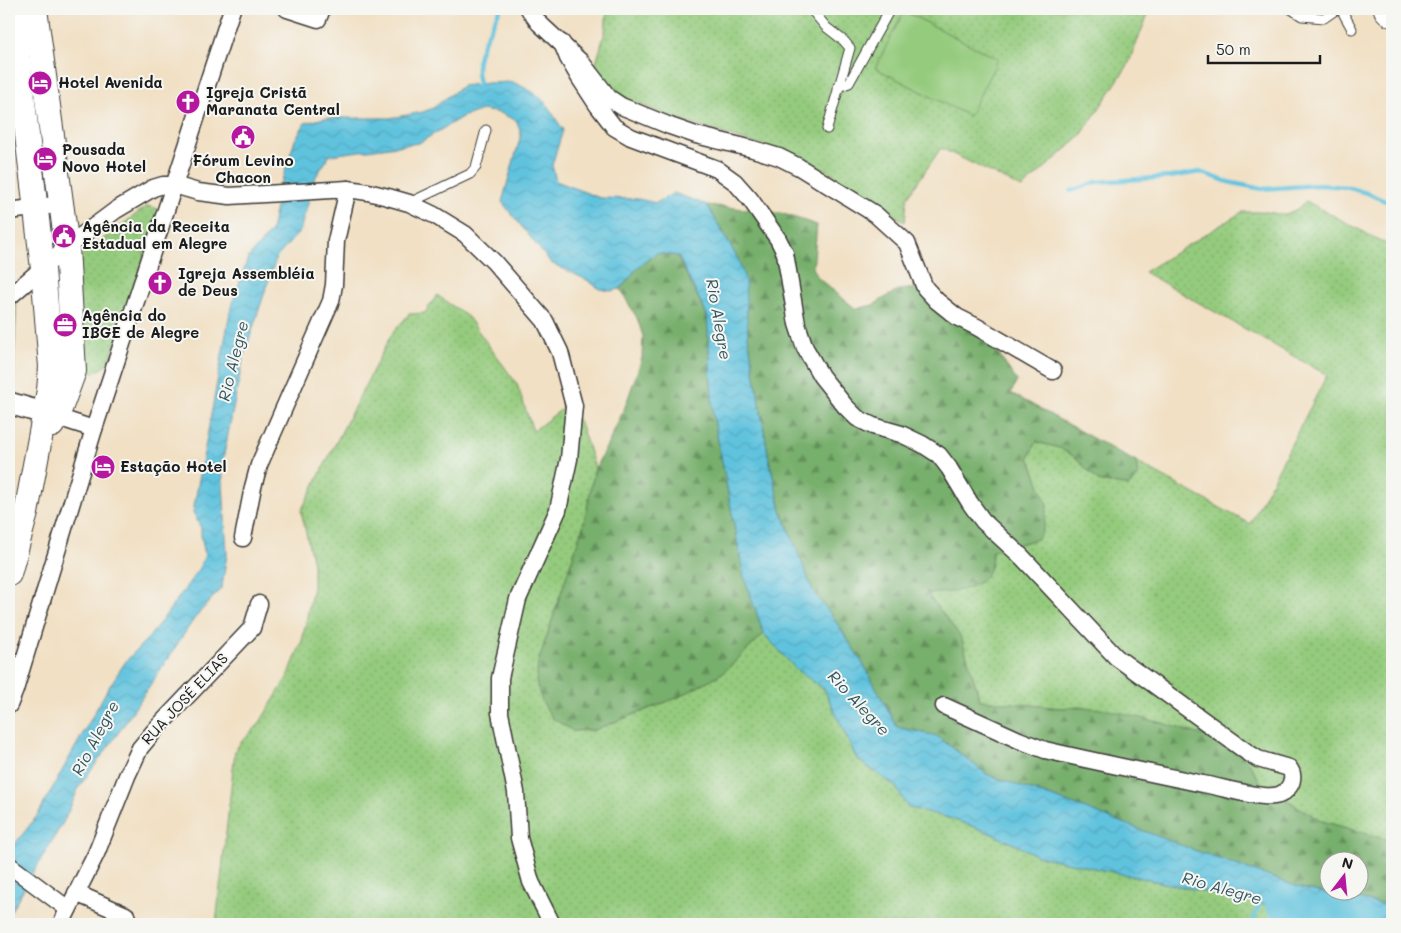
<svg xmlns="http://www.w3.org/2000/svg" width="1401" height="933" font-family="Mali,sans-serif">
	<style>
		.grass { fill: url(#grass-dots); stroke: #58744c }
		.forest { fill: url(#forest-firs); stroke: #4a6644; fill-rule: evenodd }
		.garden { fill: #94cb7d; stroke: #58744c }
		.water { fill: url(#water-waves); stroke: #3e707d }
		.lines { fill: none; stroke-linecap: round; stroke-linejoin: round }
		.stream { stroke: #60c3de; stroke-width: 4.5 }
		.river { stroke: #60c3de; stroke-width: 28 }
		.service-casing { stroke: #3c3935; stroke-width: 11 }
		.minor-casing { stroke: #3c3935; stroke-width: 19 }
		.tertiary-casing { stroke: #3c3935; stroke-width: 24 }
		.secondary-casing { stroke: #3c3935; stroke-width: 26 }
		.trunk-casing { stroke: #3c3935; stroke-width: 30 }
		.service { stroke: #fff; stroke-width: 9 }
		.minor { stroke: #fff; stroke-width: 16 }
		.tertiary { stroke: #fff; stroke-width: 21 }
		.secondary { stroke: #fff; stroke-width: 24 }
		.trunk { stroke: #fff; stroke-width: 28 }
		.labels { text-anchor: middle; stroke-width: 4; stroke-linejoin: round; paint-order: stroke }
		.poi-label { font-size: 15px; font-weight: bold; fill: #1c1c1c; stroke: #f6f6f2; text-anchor: start }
		.street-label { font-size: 15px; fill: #1c1c1c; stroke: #f6f6f2 }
		.water-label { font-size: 16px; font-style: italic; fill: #345660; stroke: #f6f6f2 }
	</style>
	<defs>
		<pattern id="grass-dots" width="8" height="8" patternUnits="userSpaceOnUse" patternTransform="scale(1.25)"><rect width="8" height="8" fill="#94cb7d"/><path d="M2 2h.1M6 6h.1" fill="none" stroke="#7fae6b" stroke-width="1.8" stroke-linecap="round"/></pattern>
		<pattern id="forest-firs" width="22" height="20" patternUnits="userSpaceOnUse" patternTransform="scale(1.25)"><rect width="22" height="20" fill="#77af6c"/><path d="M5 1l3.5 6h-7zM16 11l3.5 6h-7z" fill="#618e58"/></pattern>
		<pattern id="water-waves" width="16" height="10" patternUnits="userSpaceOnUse" patternTransform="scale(1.25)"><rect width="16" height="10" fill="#60c3de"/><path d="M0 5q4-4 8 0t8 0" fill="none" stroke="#53a7be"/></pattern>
	</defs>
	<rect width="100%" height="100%" fill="#f6f6f2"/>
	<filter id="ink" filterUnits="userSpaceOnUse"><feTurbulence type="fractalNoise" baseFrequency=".02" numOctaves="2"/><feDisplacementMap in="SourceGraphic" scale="10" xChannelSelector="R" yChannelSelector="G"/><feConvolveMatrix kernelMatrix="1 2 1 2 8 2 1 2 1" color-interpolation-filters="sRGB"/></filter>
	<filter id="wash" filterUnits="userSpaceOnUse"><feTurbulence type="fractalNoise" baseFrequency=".0096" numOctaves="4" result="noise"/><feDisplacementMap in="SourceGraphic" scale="20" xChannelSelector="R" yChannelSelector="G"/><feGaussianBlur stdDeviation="1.12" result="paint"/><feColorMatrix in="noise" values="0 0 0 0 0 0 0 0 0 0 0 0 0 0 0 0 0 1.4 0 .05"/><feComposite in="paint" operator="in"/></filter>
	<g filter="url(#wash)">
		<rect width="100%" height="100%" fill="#f1e0c4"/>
		<g class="grass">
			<path d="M607,9H1150L1128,65L1080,137L1022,188L941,148L907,198L905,222L824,169L794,156L672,118L615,93L594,70L605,32Z"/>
			<path d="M1306,201L1392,247V838L1385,839L1322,821L1263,786L1249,763L1240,755L1211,738L1162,723L1084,707L1061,708L980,700L961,637L927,594L957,591L990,568L992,551L1038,539L1036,475L1029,457L1036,442L1060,448L1075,457L1098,481L1129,486L1138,476L1136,462L1250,524L1327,375L1144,272L1242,212H1267L1284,215L1297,209Z"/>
			<path d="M147,206L156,208L159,212L109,362C102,370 95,374 84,372L73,262Z"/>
			<path d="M437,295L468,317L517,384L533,431L567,405L581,425L595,468L584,523L538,663C534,703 546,705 573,731L594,730L679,697L724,672L764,634L797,670L824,689L857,759L896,787L908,807C949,815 1001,836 1038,856L1305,913L1334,915L1359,924H216L235,751L241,742L259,724L288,676L302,641L313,587V564L301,511L391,335L409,314L425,313Z"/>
			<path d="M17,299L13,386L9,385V306Z"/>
		</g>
		<g class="forest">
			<path d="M707,205L781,213L817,225L813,270L819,279L856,309L873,305L898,290L919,288L978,325L1017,381L1011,393L1136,462L1138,476L1129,486L1098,481L1075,457L1060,448L1036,442L1029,457L1047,505L1044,526L1038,539L992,551C992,556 992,562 990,567C983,592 948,592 927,594L961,637L980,700L1061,708L1084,707L1109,710L1162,723L1211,738L1240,754L1249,763L1263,786L1322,821L1385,839L1392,838V906L1304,889L1194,850L1083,808L988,775L937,736L897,727L865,667L833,617L814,593L781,510L769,459L748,336L738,259ZM1328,860H1358V890H1328Z"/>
			<path d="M657,253L677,256L707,315L713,414L744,577L764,634L724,672L679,697L594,730L573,731L552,718L542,701L536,682L538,663L584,523L595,468L609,442L625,407L642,358L643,336L637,318L620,289L639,266Z"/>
		</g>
		<path class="garden" d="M904,11L998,59L969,116L875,68Z"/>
		<path class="water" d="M512,82C544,95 545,102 563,130L552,165L556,181L600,198L638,199L656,203L674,193L707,205L738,259L745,279L748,336L769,459L781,510L814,593L833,617L865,667L897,727L937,736L988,775L1083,808L1194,850L1304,889L1392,906V924H1359L1334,915L1305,913L1038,856C1001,836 949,815 908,808L896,787L857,759L824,689L797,670L764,634L744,577L713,414L707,315L678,256L657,253L639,266L620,289L611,291L600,289L587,280L551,263L502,202L521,135L517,121L500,113L482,110L462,117L419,143L330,155L315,178L300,231L276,258L244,355L222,464L227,554L222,587L194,619L119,732L79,787L65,819L9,914V856L14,845L37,816L107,690L126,661L150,636L179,597L198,570L205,555L201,535V528L193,512L231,307L248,258L271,231L281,183L295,140L305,123L324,118H390L423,112L433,108L462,86L488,83Z"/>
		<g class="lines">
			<g class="stream">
				<path d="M481,89C468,59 489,35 500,9"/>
				<path d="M1071,191L1096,182L1170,177L1200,172L1228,182L1262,189L1319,185L1346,187L1367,193L1392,204"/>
				<path d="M1252,924L1261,900"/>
			</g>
			<path class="river" d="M1279,904L1365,924"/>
		</g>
	</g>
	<g filter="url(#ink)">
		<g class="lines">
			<defs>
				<g id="service">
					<path d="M811,9L826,27L844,41L850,48L827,129"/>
					<path d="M1291,9L1302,16L1324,18L1337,9"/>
					<path d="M1341,9L1352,29"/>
					<path d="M838,87L849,83L890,9"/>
					<path d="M409,203L470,174L476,167L486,130"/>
				</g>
				<g id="minor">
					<path d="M287,9L318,19L322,9"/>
					<path d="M529,9L539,23L581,62L609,98L621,106L670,126L696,135L753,149L779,157L799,167L875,214L907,243L925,288L937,301L957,317L977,327L1053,371"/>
					<path d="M562,43L568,58L579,77L598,106L614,127L631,137L717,169L735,182L750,199L778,239L785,253L797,324L805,348L821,376L845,406L857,418L873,426L901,434L922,444L939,455L949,468L970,503L983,521L1022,557L1116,657L1247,752L1258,759L1289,768C1298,779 1287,795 1274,796C1257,798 1221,787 1203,784C1150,773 1097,762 1045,750L1019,740L944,706"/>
					<path d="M9,211L63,204"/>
					<path d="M9,297L73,242L116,210L153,188L163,185H174L198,192L230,196L348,189L368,192L388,197L409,203L434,215L465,234L494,262L545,321L560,352L574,406L569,459L558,510L518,599L500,678V713L516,792L519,838L531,882L552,924"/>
					<path d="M57,417L94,429"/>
					<path d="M243,538L253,487L259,465L331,301L334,285L336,241L348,189"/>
					<path d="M9,705L15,690L94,429L232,9"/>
					<path d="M9,865L68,909"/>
					<path d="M76,893L126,915L129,924"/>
					<path d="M61,924L96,854L127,776L140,748L155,730L252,628L259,604"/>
				</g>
				<path id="tertiary" d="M9,403L57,417"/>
				<g id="secondary">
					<path d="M35,9L67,247L74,371L57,417L52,425"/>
					<path d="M9,574L26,513L49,390L51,367L43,269L12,9"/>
				</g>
				<path id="trunk" d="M1388,9L1392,13"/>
			</defs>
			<use href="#service" class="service-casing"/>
			<use href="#minor" class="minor-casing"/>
			<use href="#tertiary" class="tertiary-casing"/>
			<use href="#secondary" class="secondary-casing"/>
			<use href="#trunk" class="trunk-casing"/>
			<use href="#service" class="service"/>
			<use href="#minor" class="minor"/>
			<use href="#tertiary" class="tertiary"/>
			<use href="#secondary" class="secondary"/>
			<use href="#trunk" class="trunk"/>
		</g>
	</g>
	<defs>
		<symbol id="hotel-disc" viewBox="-11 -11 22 22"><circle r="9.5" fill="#b5179e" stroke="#f6f6f2"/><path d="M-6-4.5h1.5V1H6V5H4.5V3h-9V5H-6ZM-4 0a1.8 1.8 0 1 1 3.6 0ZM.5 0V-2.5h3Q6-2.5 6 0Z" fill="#fff"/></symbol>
		<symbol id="church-disc" viewBox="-11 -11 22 22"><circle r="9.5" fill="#b5179e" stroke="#f6f6f2"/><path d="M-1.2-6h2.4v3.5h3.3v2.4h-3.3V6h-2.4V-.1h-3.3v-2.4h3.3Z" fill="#fff"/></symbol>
		<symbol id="civic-disc" viewBox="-11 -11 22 22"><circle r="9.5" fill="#b5179e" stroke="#f6f6f2"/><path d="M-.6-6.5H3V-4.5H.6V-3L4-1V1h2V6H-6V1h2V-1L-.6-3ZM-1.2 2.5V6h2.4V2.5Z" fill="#fff"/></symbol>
		<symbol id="office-disc" viewBox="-11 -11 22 22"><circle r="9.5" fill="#b5179e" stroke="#f6f6f2"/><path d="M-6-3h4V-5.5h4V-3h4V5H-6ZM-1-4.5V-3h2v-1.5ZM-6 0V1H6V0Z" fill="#fff"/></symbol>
	</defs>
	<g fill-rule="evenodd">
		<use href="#hotel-disc" x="26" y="69" width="28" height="28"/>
		<use href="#church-disc" x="174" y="88" width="28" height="28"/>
		<use href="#civic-disc" x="229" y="123" width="28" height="28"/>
		<use href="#hotel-disc" x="31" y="145" width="28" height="28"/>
		<use href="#civic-disc" x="50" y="222" width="28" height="28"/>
		<use href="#church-disc" x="146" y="269" width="28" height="28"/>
		<use href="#office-disc" x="51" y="311" width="28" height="28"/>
		<use href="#hotel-disc" x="89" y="453" width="28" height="28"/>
	</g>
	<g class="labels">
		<g class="poi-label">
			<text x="58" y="88">Hotel Avenida</text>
			<text x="206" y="98">Igreja Cristã<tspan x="206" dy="17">Maranata Central</tspan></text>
			<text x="62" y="155">Pousada<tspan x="62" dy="17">Novo Hotel</tspan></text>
			<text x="243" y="166" text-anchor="middle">Fórum Levino<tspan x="243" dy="17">Chacon</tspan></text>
			<text x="82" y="232">Agência da Receita<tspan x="82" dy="17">Estadual em Alegre</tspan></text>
			<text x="178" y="279">Igreja Assembléia<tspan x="178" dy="17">de Deus</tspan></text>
			<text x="82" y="321">Agência do<tspan x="82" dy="17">IBGE de Alegre</tspan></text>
			<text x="120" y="472">Estação Hotel</text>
		</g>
		<g class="street-label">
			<text transform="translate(185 699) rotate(-47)" y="5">RUA JOSÉ ELIAS</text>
		</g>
		<g class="water-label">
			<text transform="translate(719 319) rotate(80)" y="6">Rio Alegre</text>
			<text transform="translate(233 361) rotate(-76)" y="6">Rio Alegre</text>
			<text transform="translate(859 703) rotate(47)" y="6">Rio Alegre</text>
			<text transform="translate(95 738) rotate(-62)" y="6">Rio Alegre</text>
			<text transform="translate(1222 888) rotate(16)" y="6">Rio Alegre</text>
		</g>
	</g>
	<rect width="1401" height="933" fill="none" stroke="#f6f6f2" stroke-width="30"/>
	<g transform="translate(1344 876) rotate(16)"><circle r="24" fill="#f6f6f2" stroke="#9f9f9c"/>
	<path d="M0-4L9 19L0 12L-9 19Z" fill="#b5179e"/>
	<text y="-8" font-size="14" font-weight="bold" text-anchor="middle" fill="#1c1c1c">N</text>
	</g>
	<path d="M1208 55v8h112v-8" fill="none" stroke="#1c1c1c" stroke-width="2.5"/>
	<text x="1216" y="55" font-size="15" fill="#1c1c1c" stroke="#f6f6f2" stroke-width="4" paint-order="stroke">50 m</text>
</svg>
